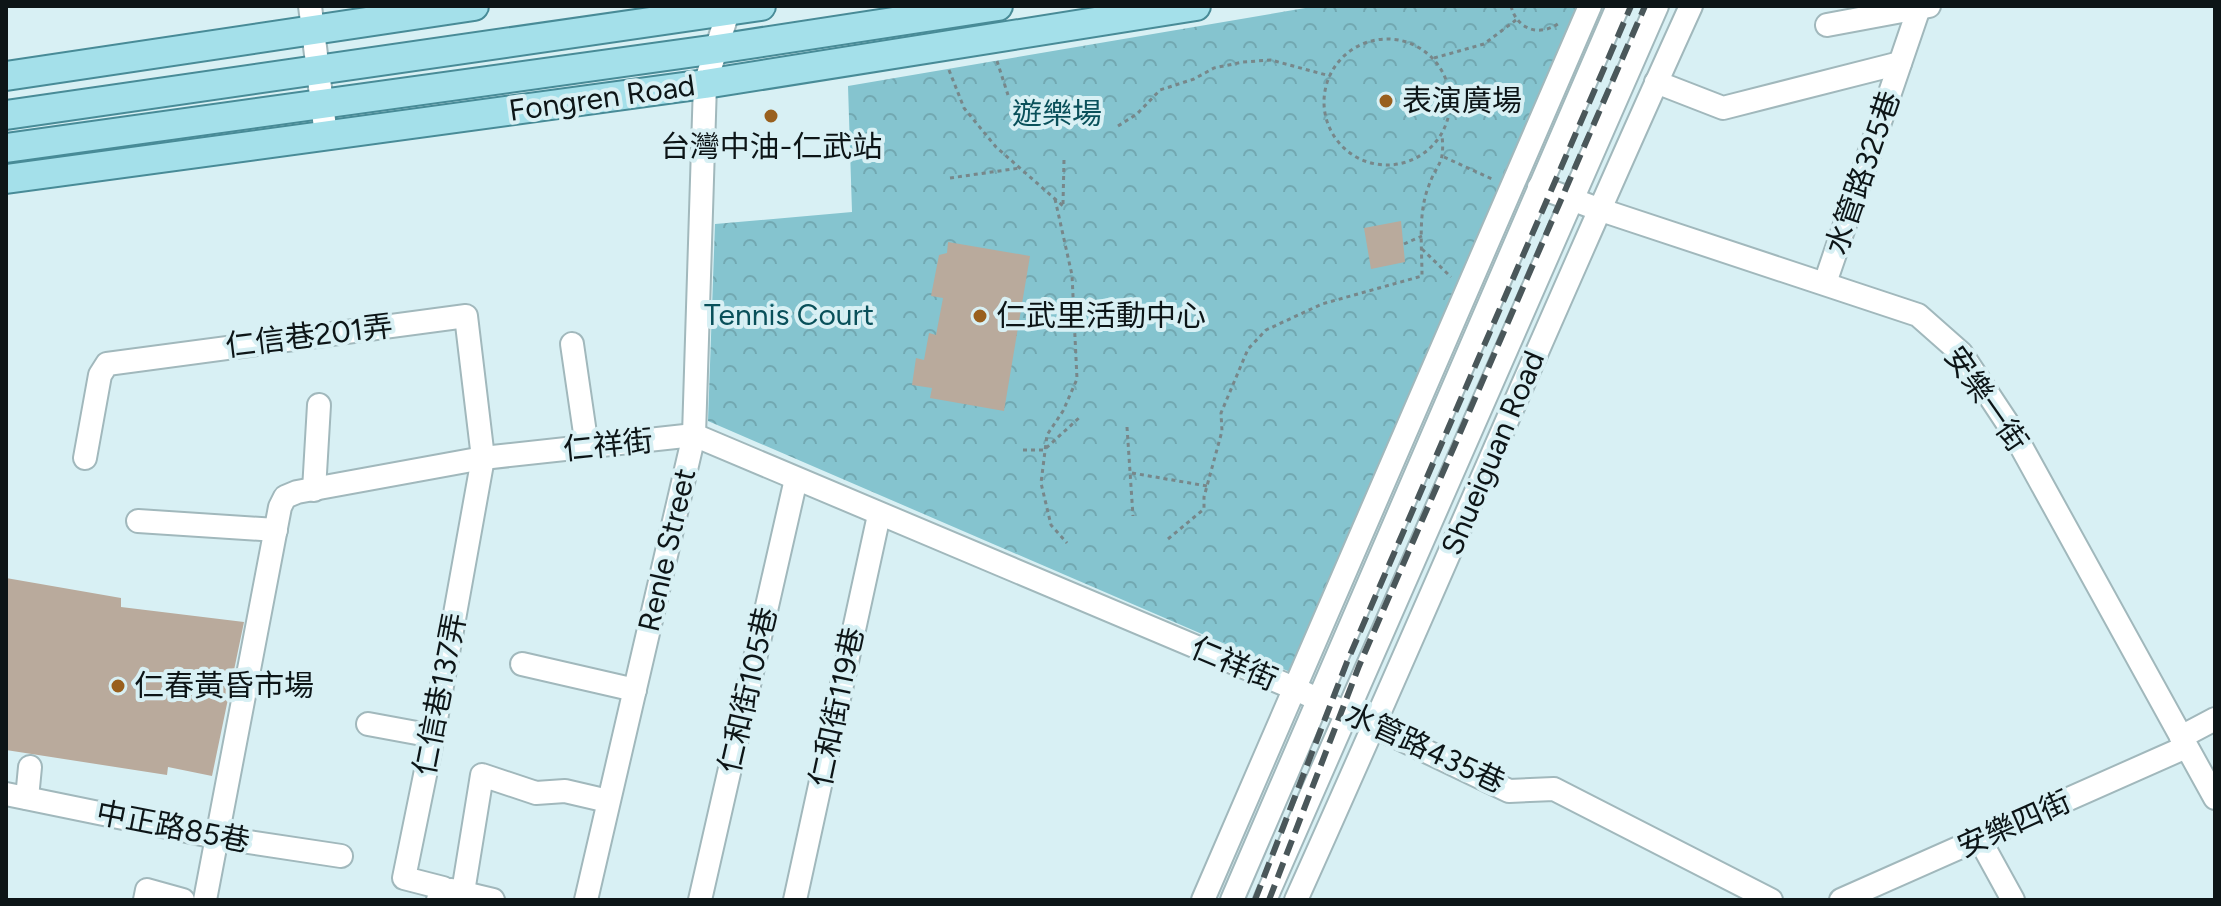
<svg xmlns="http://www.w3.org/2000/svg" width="2221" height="906" font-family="Figtree,'Noto Sans TC',sans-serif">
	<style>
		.park { fill: url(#park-crowns) }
		.building { fill: #b9aa9c }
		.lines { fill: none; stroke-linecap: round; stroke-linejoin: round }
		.minor-casing { stroke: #a1b8bc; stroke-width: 26 }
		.major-casing { stroke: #488b97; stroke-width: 32 }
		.path { stroke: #77878a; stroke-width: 3; stroke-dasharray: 4 4; stroke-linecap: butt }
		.minor { stroke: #fff; stroke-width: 22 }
		.major { stroke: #a4e0ea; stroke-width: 28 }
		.rail { stroke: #4a575a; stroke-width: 6; stroke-dasharray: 16 8; stroke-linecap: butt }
		.poi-dot { fill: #99601e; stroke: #d8f0f4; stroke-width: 3 }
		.labels { text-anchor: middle; stroke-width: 8; stroke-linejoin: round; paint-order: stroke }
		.street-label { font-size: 30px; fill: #0d1517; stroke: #d8f0f4 }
		.poi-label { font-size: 30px; fill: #0d1517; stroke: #d8f0f4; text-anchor: start }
		.park-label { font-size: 30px; fill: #09505a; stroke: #d8f0f4 }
	</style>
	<defs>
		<pattern id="park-crowns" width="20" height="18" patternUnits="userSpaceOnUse" patternTransform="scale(2)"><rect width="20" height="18" fill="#85c4cf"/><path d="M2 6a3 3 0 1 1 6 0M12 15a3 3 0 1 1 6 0" fill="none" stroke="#72a8b1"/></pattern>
	</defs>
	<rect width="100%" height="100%" fill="#d8f0f4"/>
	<path class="park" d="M1317,6H1590L1297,675L708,421L715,224L852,212L848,86Z"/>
	<g class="building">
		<path d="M1401,221L1405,262L1371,269L1364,228Z"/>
		<path d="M948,242L1030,256L1004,411L930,398L932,388L912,385L916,358L924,360L929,333L936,335L943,298L931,296L939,255L947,253Z"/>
		<path d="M6,578L121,598V607L244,622L212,776L168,767L167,775L6,750Z"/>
	</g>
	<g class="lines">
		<defs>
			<g id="minor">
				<path d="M310,6L326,136"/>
				<path d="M1827,25L1929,6"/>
				<path d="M1656,82L1723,108L1900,63"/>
				<path d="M1539,187L1598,209L1918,315L1961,353L2012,430L2215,798"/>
				<path d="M1825,283L1919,8"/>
				<path d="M572,344L587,447"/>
				<path d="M85,458L100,375L107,364L466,316L483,458L433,736L404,878L443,888L438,900"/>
				<path d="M314,490L319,405"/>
				<path d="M138,521L276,530"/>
				<path d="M522,664L635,690"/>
				<path d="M368,724L433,736"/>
				<path d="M2181,737L2215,719"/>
				<path d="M6,794L216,837L341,856"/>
				<path d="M27,798L30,767"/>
				<path d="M1980,840L2013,900"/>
				<path d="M451,890L493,900"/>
				<path d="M463,892L482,775L536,793L565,791L608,801"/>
				<path d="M145,900L147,890L183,900"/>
				<path d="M205,900L280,507L285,497L297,492L483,458L694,435L1296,689L1509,791L1554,789L1771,900"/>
				<path d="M586,900L694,435L705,84L730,6"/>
				<path d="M700,900L796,479"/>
				<path d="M795,900L879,515"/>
				<path d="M1203,900L1590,6"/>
				<path d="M1232,900L1618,6"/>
				<path d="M1265,900L1657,6"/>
				<path d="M1296,900C1430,603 1556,302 1691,6"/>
				<path d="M1841,900L2186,747"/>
			</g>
			<g id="major">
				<path d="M6,76L474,6"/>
				<path d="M6,115L761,6"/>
				<path d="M6,148L717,49L998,6"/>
				<path d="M6,179L705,84L1196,6"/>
			</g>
		</defs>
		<use href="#minor" class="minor-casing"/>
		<use href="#major" class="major-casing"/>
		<g class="path">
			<path d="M1511,6C1517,30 1540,37 1559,23"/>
			<circle cx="1387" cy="102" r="63"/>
			<path d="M1434,58L1484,44L1516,20"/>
			<path d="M997,61L1008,95"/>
			<path d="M949,70L964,108L996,147L1063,206"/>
			<path d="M1118,126L1137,114L1160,90L1194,79L1214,68L1243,62L1271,60L1330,76"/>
			<path d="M1444,157L1492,179"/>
			<path d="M950,178L1020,168"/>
			<path d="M1055,199L1072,275L1077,379L1063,411L1047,435L1041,483L1051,525L1067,543"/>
			<path d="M1063,204L1064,160"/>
			<path d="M1404,244L1422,236"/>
			<path d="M1422,249L1451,277"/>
			<path d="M1127,427L1133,516"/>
			<path d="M1023,450H1044L1080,417"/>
			<path d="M1132,473L1207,486"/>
			<path d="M1168,539L1204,509V497L1222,431L1221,413L1248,349L1266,330L1322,304L1422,276C1422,248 1418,214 1428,188C1437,161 1445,167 1442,135"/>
		</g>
		<use href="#minor" class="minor"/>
		<use href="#major" class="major"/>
		<g class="rail">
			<path d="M1255,900L1347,662L1631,6"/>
			<path d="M1269,900L1359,666L1645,6"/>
		</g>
	</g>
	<g class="poi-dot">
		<circle cx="1386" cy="101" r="8"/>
		<circle cx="771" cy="116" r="8"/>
		<circle cx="980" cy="316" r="8"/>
		<circle cx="118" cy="686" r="8"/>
	</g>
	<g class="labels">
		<g class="street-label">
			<text transform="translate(602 98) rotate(-8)" y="10">Fongren Road</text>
			<text transform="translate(1863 173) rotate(-71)" y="10">水管路325巷</text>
			<text transform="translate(309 336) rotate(-7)" y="10">仁信巷201弄</text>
			<text transform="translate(1986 399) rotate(55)" y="10">安樂一街</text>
			<text transform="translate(608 445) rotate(-6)" y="10">仁祥街</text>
			<text transform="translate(1493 453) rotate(-67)" y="10">Shueiguan Road</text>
			<text transform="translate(667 550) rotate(-77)" y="10">Renle Street</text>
			<text transform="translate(1234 664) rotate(23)" y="10">仁祥街</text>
			<text transform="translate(748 690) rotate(-77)" y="10">仁和街105巷</text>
			<text transform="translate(440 694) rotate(-79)" y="10">仁信巷137弄</text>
			<text transform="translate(837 707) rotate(-78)" y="10">仁和街119巷</text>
			<text transform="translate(1425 748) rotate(25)" y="10">水管路435巷</text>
			<text transform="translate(2014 824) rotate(-24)" y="10">安樂四街</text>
			<text transform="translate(173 827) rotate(11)" y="10">中正路85巷</text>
		</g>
		<g class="poi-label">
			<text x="1402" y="111">表演廣場</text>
			<text x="771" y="157" text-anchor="middle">台灣中油-仁武站</text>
			<text x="996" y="326">仁武里活動中心</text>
			<text x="134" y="696">仁春黃昏市場</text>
		</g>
		<g class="park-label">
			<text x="1057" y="124">遊樂場</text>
			<text x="789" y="325">Tennis Court</text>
		</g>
	</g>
	<rect width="2221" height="906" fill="none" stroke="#0d1517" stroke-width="16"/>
</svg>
